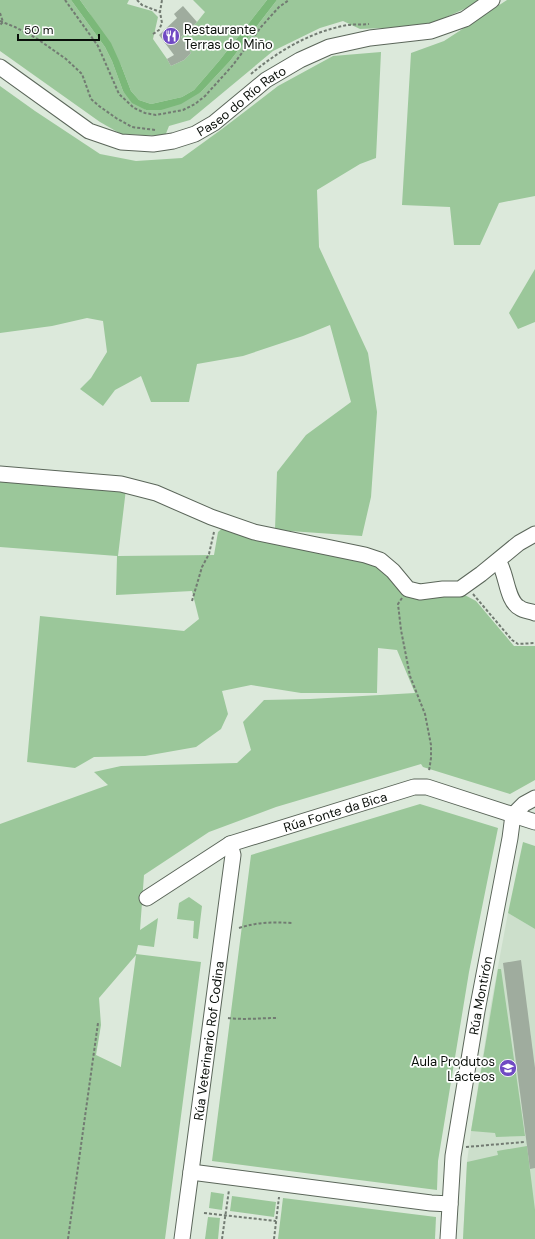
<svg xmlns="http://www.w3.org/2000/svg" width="535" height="1239" font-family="'DM Sans',sans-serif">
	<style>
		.built { fill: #ccdfcb }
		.green { fill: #9bc79a; fill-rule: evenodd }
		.water { fill: #7bb879 }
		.building { fill: #9fac9e }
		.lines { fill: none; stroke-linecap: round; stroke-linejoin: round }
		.minor-casing { stroke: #5b665a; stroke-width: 17 }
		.path { stroke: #727b72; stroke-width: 2; stroke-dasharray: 3 2; stroke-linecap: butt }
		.minor { stroke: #fff; stroke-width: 15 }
		.labels { text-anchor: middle; stroke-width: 3.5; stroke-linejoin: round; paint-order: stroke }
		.poi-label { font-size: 13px; fill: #0a0f0a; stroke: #fff; text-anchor: start }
		.street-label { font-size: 13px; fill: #0a0f0a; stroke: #fff }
	</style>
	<rect width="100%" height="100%" fill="#dce9db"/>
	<path class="built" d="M508,913L535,929V1239H463L467,1162L471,1131L491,1004Z"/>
	<g class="green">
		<path d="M0,0H71L105,47L112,61L123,91L146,110L201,92L230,61L277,0H480L473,5L431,24L407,27L360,29L343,21L320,28L273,51L190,120L169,126L165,136L121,134L100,122L0,51Z"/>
		<path d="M80,0H129L127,4L152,11L158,17L153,39L167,59L171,66L184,60L191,53L181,37L197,22L205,12L193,0H267L219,61L194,90L182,97L151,104L139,100L131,91L121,65L88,11Z"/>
		<path d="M507,0H535V196L499,203L480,245H454L450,207L402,205L411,53L444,41Z"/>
		<path d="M381,52L376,158L360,164L317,190L319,247L368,353L377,412L371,497L362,536L275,530L277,472L306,435L351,402L330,325L303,336L243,356L197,364L189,402H151L141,376L115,390L103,406L80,389L91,378L107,352L103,321L87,318L52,326L0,333V86L35,111L100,154L136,161L182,158L222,129L278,86L333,56Z"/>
		<path d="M535,269V322L518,329L509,313Z"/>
		<path d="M0,476L126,489L118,556L214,555L218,532L225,526L372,560L405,592L461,593L476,601L514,646H535V780L510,794L423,767L421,764L276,807L209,832L144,875L140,930L158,918L154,947L138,945L136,954L201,962L165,1239H0V824L108,785L94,772L121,766L237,763L251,750L243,722L264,700L310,699L415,693L397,650L378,648L377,693H301L251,685L222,691L228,714L221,729L196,747L145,756L94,757L75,768L27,762L40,616L184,631L199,619L192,591L116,595L117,556L0,547ZM136,955L121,1066V1067L96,1055L101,1025L99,998Z"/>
		<path d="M420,804L498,828L469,972L438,1161L437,1190L212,1161L251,855Z"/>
		<path d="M523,842L535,846V929L508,913Z"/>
		<path d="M189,897L202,906L198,939L193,938L194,921L177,919L179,903Z"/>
		<path d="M498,969H501L525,1136L496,1137L495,1133L471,1131Z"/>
		<path d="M527,1146L535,1210V1239H463L467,1162L498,1155L497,1151Z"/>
		<path d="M211,1192L224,1194L222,1210L209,1208Z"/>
		<path d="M232,1196L276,1202L274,1217L230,1211Z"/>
		<path d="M283,1198L436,1217L435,1239H278Z"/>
		<path d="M208,1217L220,1218L218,1239H205Z"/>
	</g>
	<path class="water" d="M71,0H80L111,43L121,65L131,91L139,100L151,104L182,97L194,90L219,61L267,0H277L230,61L201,92L181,104L161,110H146L132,103L123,91L112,61L105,47Z"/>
	<g class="building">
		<path d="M183,6L197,22L181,37L191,53L184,60L171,66L167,59L174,55L159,35L177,18L174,14Z"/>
		<path d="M521,960L535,1068V1168L530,1169L503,963Z"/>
	</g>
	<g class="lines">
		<defs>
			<g id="minor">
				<path id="s1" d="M0,67L89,131L121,142L153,144L173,141L195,134L214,123L266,80L300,60L329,47L370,38L431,31L465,19L492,0"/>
				<path d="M0,474L121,484L156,493L211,517L254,532L365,555L380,560L393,571L408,589L420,592L443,589H460L481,574L519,543L535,534"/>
				<path d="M498,561C507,572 506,601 520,608C524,611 530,611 535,613"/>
				<path id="s2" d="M147,898L230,844L414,787H427L535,822"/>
				<path d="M191,1172L431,1203L450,1204"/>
				<path id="s3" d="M182,1239L233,855L230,844"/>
				<path id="s4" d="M448,1239L453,1156L477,1011L510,838L513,815L524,804L535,798"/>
			</g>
		</defs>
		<use href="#minor" class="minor-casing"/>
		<g class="path">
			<path d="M65,0L98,46L119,94L134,108L145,113L156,115L183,110L195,104L205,96L233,65L261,27L279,7L289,0"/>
			<path d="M137,0L142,5L160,12"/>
			<path d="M0,13L3,22L0,25"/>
			<path d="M0,21L15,27L36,38L66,59L82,74L91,99L99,106L116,118L132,127L155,130"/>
			<path d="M153,34L159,30L162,23L160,12L162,0"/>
			<path d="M251,74C278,51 312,31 348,25C355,24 362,25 369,24"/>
			<path d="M473,594L512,640L518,644L535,643"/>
			<path d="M402,598L398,604L401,630L410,676L425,714L431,745V758L429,771"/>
			<path d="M192,601L202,567L209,554L214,532"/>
			<path d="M239,928C257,922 273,922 292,923"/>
			<path d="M228,1018C244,1020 261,1018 278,1018"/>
			<path d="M466,1147L524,1142"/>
			<path d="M204,1213L276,1221"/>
			<path d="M68,1239L98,1023"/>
			<path d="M222,1239L229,1190"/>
			<path d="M274,1239L279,1197"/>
		</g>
		<use href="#minor" class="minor"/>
	</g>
	<defs>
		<symbol id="restaurant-disc" viewBox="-11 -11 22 22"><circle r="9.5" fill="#704ac3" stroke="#fff"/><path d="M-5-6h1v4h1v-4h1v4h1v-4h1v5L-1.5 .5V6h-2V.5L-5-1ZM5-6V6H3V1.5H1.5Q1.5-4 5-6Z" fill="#fff"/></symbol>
		<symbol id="university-disc" viewBox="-11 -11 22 22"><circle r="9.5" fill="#704ac3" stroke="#fff"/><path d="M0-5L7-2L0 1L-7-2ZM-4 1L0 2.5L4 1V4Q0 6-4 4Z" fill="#fff"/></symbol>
	</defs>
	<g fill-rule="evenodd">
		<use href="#restaurant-disc" x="161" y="26" width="20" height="20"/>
		<use href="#university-disc" x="498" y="1058" width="20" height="20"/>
	</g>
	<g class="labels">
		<g class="poi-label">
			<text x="184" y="34">Restaurante<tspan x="184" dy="15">Terras do Miño</tspan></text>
			<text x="495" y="1066" text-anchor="end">Aula Produtos<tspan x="495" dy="15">Lácteos</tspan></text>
		</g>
		<g class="street-label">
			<text dy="5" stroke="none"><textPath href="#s1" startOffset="276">Paseo do Río Rato</textPath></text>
			<text dy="5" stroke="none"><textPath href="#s2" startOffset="209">Rúa Fonte da Bica</textPath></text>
			<text dy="5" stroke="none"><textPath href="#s4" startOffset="246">Rúa Montirón</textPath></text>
			<text dy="5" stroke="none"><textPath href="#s3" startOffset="200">Rúa Veterinario Rof Codina</textPath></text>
		</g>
	</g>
	<path d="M18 34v6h81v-6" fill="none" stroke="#0a0f0a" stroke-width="2"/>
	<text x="24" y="34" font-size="12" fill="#0a0f0a" stroke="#ffffff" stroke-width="3" paint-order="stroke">50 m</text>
</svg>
